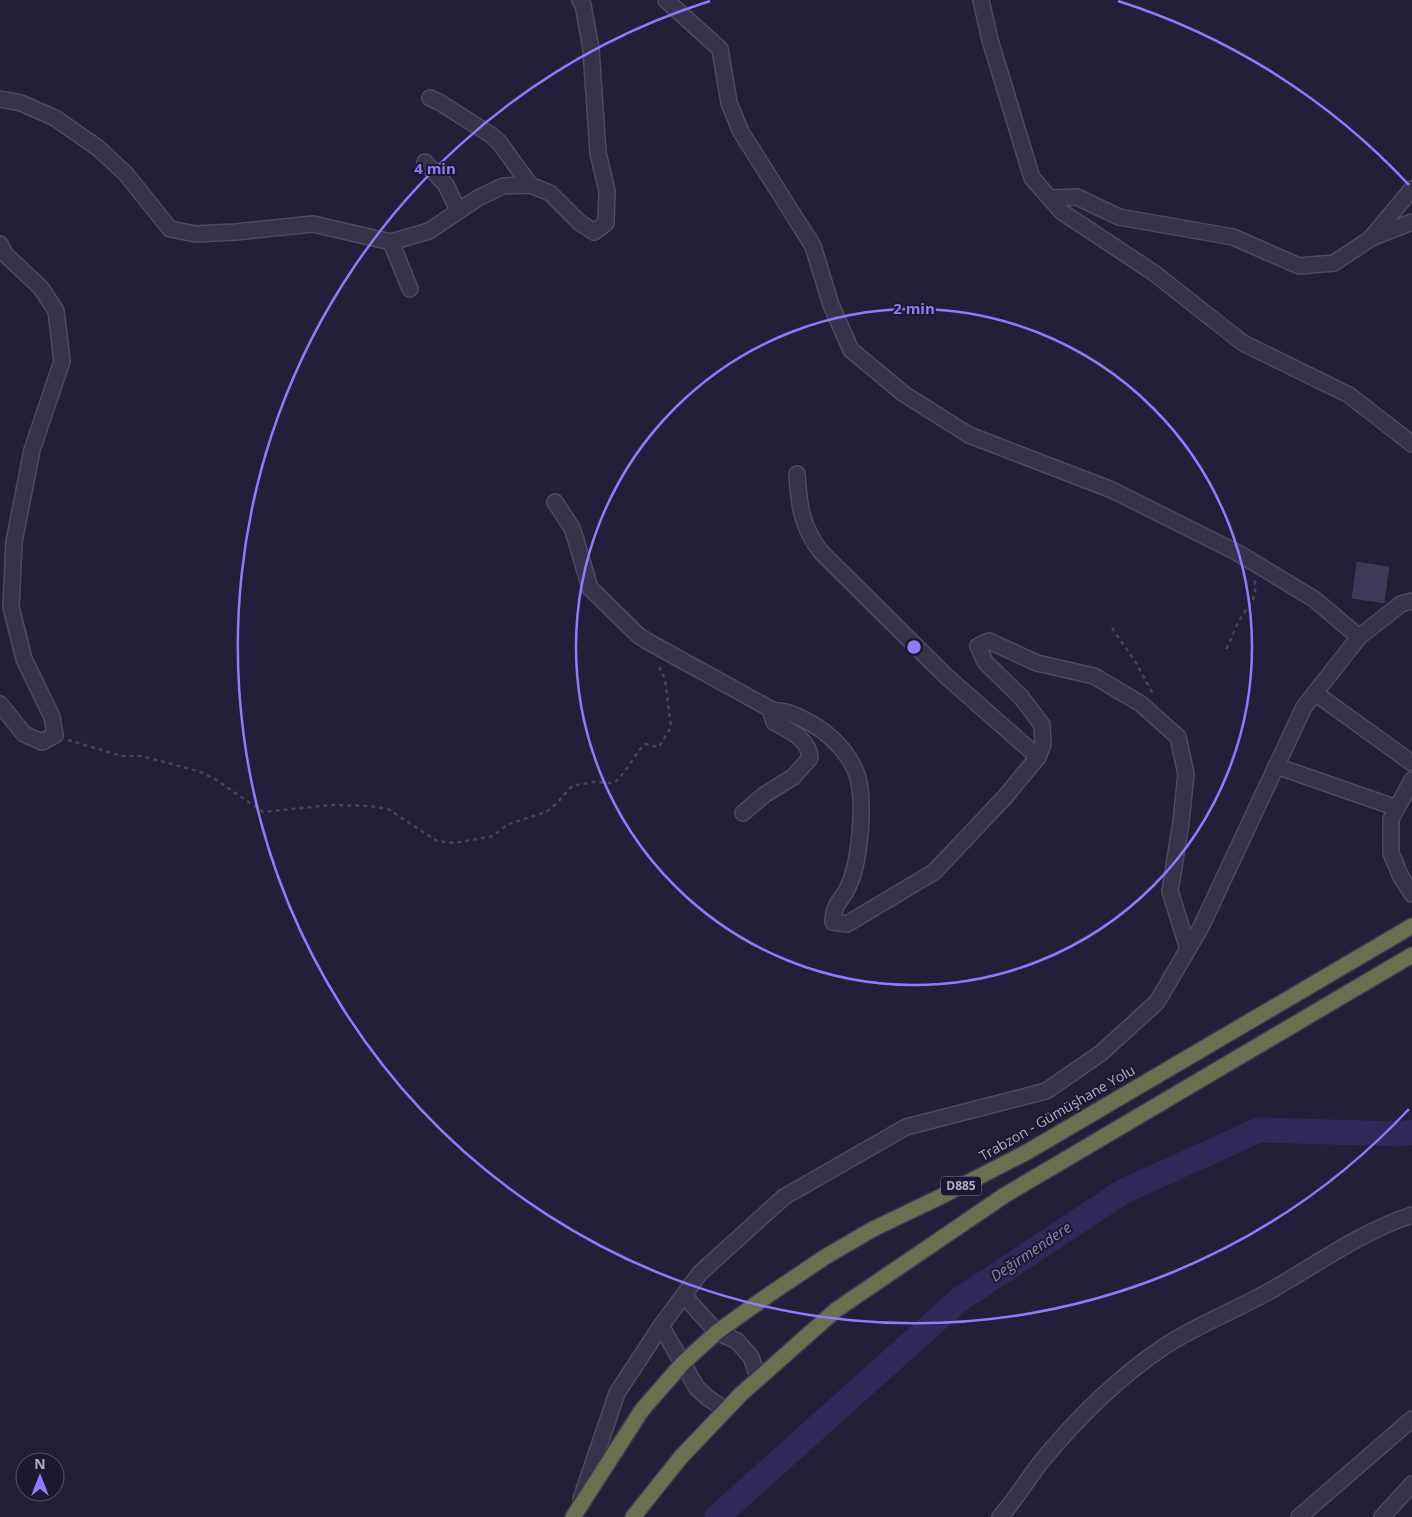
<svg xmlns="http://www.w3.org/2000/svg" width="1412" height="1517" font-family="'Open Sans',sans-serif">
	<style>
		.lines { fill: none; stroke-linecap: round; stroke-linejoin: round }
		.river { stroke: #302957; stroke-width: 25 }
		.building { fill: #3d3958; stroke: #1e1a30 }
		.minor-casing { stroke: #4f4a61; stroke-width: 18 }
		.highway-casing { stroke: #3f3a51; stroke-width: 18 }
		.path { stroke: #41485a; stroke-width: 2.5; stroke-dasharray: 4 4; stroke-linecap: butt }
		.minor { stroke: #36334a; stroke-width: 15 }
		.highway { stroke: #6a704f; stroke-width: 15 }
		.ring { fill: none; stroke: #927afe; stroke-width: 2.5 }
		.labels { text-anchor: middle; stroke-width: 4; stroke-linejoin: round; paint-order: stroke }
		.shield { fill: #1c182e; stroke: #858098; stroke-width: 1 }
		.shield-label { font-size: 12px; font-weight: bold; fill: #b2adc6 }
		.street-label { font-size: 14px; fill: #b2adc6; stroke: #1c182e }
		.water-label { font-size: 15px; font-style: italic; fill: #8a82b9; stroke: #1c182e }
		.centre { fill: #927afe; stroke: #1c182e; stroke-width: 2.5 }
		.ring-label { font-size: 15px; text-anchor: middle; font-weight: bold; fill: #927afe; stroke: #1c182e; stroke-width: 4; stroke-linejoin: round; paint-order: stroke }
	</style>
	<rect width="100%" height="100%" fill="#231f39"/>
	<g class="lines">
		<path class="river" d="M717,1517L959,1300L1124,1191L1259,1130L1401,1134L1412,1132"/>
	</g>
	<path class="building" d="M1356,561L1390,566L1385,604L1351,599Z"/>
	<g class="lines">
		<defs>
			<g id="minor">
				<path d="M666,0L720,49L729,103L741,132L813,246L831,305L851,350L904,394L969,435L1112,490L1238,553L1314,599L1359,637"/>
				<path d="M981,0L990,40L1032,178L1062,212L1154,273L1243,343L1349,395L1412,444"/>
				<path d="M430,98L439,102L491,135L499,142L530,185"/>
				<path d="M0,99L21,103L55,118L98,148L126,174L170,229L196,234L235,232L313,224L391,242L429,231L478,198L503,186L530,185L550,193L579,222L594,232L606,223L607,191L598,153L591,49L583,5L580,0"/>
				<path d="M425,162L446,185L458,210"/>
				<path d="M1050,198L1077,197L1119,217L1233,237L1299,266L1334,263L1370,239L1412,189"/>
				<path d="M1371,238L1412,222"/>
				<path d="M391,242L410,289"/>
				<path d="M0,244L5,254L41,288L56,311L62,361L32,450L14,542L11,607L24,659L52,717L55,735L42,742L24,734L0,704"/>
				<path d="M797,474C799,504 801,526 821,552L946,676L1038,757"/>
				<path d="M555,502L572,528L575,537L590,588L638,635L647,641L774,711"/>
				<path d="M1315,693L1412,763"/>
				<path d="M1276,766L1397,808"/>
				<path d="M1412,780L1391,819V853L1401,877L1412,894"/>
				<path d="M743,813L764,795L793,777L810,758C809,738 789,731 774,722L772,715L774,711C788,709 812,723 823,731C836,741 849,755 856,772C866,797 860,860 849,885C842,902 834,900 833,922L847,924L934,872L1005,797L1038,757L1043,744L1042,725L1021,697L985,662L978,646L989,641L1037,663L1094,676L1141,704L1178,737L1186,774L1181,822L1170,891L1188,949"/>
				<path d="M684,1296L717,1332L737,1341L751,1357L758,1377"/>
				<path d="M661,1326L697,1388L708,1398L726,1410"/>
				<path d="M581,1499L617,1393L661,1326L700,1273L784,1197L906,1127L1046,1091L1101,1053L1157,1002L1201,927L1304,707L1359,637L1401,604L1412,601"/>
				<path d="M1000,1517C1015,1500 1027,1480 1041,1462C1077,1418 1117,1378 1165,1346C1200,1323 1240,1309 1275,1288C1320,1262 1363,1231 1412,1215"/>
				<path d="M1299,1517L1412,1419"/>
				<path d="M1382,1517L1412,1484"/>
			</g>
			<g id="highway">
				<path d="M573,1517L642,1410L683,1363L717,1332L770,1294L825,1257L873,1229L938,1198L1027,1152L1412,926"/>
				<path d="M633,1517L681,1457L741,1394L836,1310L1005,1195L1412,955"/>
			</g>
		</defs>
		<use href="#minor" class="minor-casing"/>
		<use href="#highway" class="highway-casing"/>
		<g class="path">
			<path d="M1112,628L1136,663L1153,694"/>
			<path d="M1226,649C1231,640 1234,631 1238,623C1247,605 1259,601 1254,579"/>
			<path d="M68,740L122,756H141L198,771L215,779L263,812L331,805L370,806L388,809L437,841L455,843L493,836L508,824L546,812L556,804L572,786L594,782L614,783C627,772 633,756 645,744L659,747L671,727L665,679L657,663"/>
		</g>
		<use href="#minor" class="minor"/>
		<use href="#highway" class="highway"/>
	</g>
	<g class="ring">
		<circle cx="914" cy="647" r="338"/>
		<path d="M1409 1109A677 677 0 1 1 710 1M1118 1A677 677 0 0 1 1409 185"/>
	</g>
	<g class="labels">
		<rect class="shield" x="941" y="1176.5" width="40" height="19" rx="4"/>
		<g class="shield-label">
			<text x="961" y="1190">D885</text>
		</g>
		<g class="street-label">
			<text transform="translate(1057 1113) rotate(-30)" y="5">Trabzon - Gümüşhane Yolu</text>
		</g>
		<g class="water-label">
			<text transform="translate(1031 1252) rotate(-34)" y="5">Değirmendere</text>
		</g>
	</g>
	<circle cx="914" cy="647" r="8" class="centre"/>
	<g class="ring-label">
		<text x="435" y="174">4 min</text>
		<text x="914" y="314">2 min</text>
	</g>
	<g transform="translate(40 1477)"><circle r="24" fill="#1c182e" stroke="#58546b"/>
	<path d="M0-4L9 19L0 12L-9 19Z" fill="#927afe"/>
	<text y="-8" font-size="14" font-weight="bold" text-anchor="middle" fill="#b2adc6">N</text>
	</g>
</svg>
